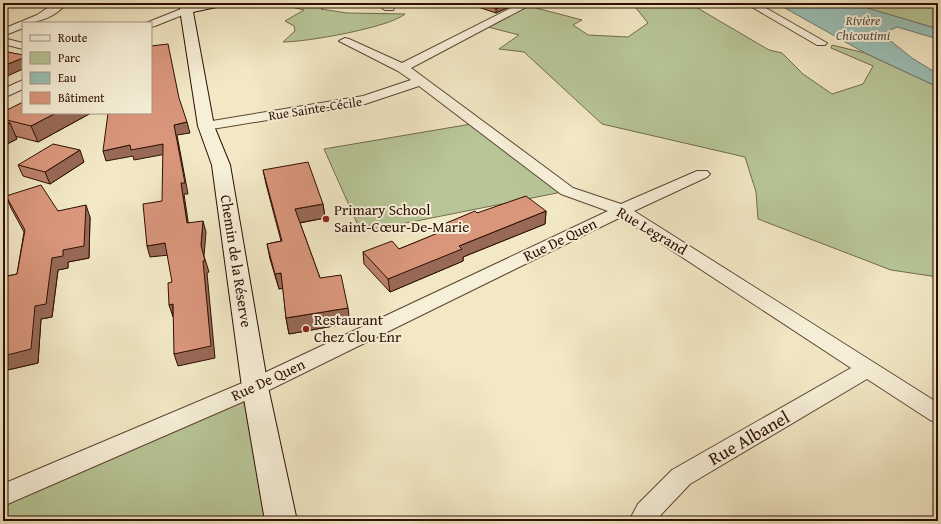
<svg xmlns="http://www.w3.org/2000/svg" width="941" height="524" font-family="'Gentium Book Plus',serif">
	<style>
		.green { fill: #b8c697; stroke: #736a4d }
		.water { fill: #9bc0b7; stroke: #6f796f }
		.lines { fill: none; stroke-linecap: round; stroke-linejoin: round }
		.street-casing { stroke: #5f4534; stroke-width: 2 }
		.secondary-casing { stroke: #2e0f03; stroke-width: 2 }
		.street { fill: #f7f0d9; fill-rule: evenodd }
		.secondary { fill: #f7f0d9; fill-rule: evenodd }
		.wall { fill: #bb816a; stroke: #2e0f03 }
		.shaded-wall { fill: #986956; stroke: #2e0f03 }
		.building { fill: #d9967b; stroke: #2e0f03 }
		.poi-dot { fill: #8f2418; stroke: #f7f0d9; stroke-width: 1.5 }
		.labels { text-anchor: middle; stroke-width: 4; stroke-linejoin: round; paint-order: stroke }
		.far-water-label { font-size: 13px; font-style: italic; fill: #544d42; stroke: #f7f0d9 }
		.far-street-label { font-size: 13px; fill: #2e0f03; stroke: #f7f0d9 }
		.poi-label { font-size: 15px; fill: #2e0f03; stroke: #f7f0d9; text-anchor: start }
		.street-label { font-size: 15px; fill: #2e0f03; stroke: #f7f0d9 }
		.near-street-label { font-size: 18px; fill: #2e0f03; stroke: #f7f0d9 }
	</style>
	<rect width="100%" height="100%" fill="#f2e8c5"/>
	<filter id="stains"><feTurbulence type="fractalNoise" baseFrequency=".005" numOctaves="4"/><feColorMatrix values="0 0 0 0 .2 0 0 0 0 .09 0 0 0 0 .02 0 0 0 .5 -.17"/></filter>
	<radialGradient id="worn" r=".72"><stop offset=".6" stop-color="#630" stop-opacity="0"/><stop offset="1" stop-color="#630" stop-opacity=".3"/></radialGradient>
	<g class="green">
		<path d="M274,3H330L321,9L347,13L405,14C388,28 306,42 283,42L295,31L294,26L285,21L304,10Z"/>
		<path d="M632,3H689L769,50L782,53L803,74L832,94L863,84L873,66L831,48L832,45L865,53L938,87V277L891,270L758,219L756,192L745,157L602,124L524,52L499,49L519,35L484,26L525,5L582,20L573,25L588,35L628,37L648,23Z"/>
		<path d="M865,3H930L938,6V29L863,7Z"/>
		<path d="M477,123L567,191L361,232L324,149Z"/>
		<path d="M255,387L278,521H3V495Z"/>
	</g>
	<path class="water" d="M776,3H865L864,7L938,29V39L897,27L882,34L912,58L938,74V87L865,53Z"/>
	<g class="lines">
		<defs>
			<g id="street">
				<path d="M55,3H67C57,16 39,23 23,23V28L3,36V29L37,15Z"/>
				<path d="M375,3H387L394,8L393,10H385Z"/>
				<path d="M521,3H529L530,5L411,68L573,188L621,204L697,171H707L710,174L707,177L634,211L938,403V423L930,420L867,379L690,484L655,521H629L638,504L672,470L851,368L621,217L263,393L3,506V484L247,381L608,211L561,194L419,86L365,104L206,130L201,129L199,126L201,123L206,122L363,96L411,80L398,71L339,41L345,38L349,39L402,63Z"/>
				<path d="M745,3H757L827,43L825,45H817Z"/>
				<path d="M186,7L190,8L191,10L190,12L155,26L151,27V23H146Z"/>
				<path d="M3,38L23,43V49L3,44Z"/>
				<path d="M23,80V89L3,98V89Z"/>
			</g>
			<path id="secondary" d="M179,3H191L192,5L200,3H223L221,6L193,12L214,126L230,165L268,387L297,521H265L242,387L212,165L198,126Z"/>
		</defs>
		<use href="#street" class="street-casing"/>
		<use href="#secondary" class="secondary-casing"/>
		<use href="#street" class="street"/>
		<use href="#secondary" class="secondary"/>
	</g>
	<g class="wall">
		<path d="M466,3H518L496,13Z"/>
		<path d="M3,112L91,113L38,142L15,136L17,139L3,146Z"/>
		<path d="M84,162L50,184L23,176L18,165Z"/>
		<path d="M263,170L323,204L325,218L300,223L320,278L350,323L289,334L286,318L283,288L279,289L270,259L267,244L281,241L266,184Z"/>
		<path d="M6,196L58,211L90,217L89,258L68,262V268L58,270L52,317L41,319L38,363L3,371V277L17,274L24,232L11,208Z"/>
		<path d="M546,211L545,224L463,257V261L390,292L364,264L363,252L399,249L444,231V224L477,213Z"/>
	</g>
	<g class="shaded-wall">
		<path d="M508,3H518L496,13V9Z"/>
		<path d="M23,58V69L3,78V66Z"/>
		<path d="M56,113H91L38,142L31,126Z"/>
		<path d="M187,122L190,133L177,135L188,194H184L190,234L187,223L181,183L174,125Z"/>
		<path d="M10,123L17,139L3,146V127Z"/>
		<path d="M163,144L166,154L134,160L133,156L106,161L103,151L130,145Z"/>
		<path d="M80,150L84,162L50,184L45,172Z"/>
		<path d="M323,204L325,218L298,223L295,209Z"/>
		<path d="M86,205L90,217L89,258L68,262V268L58,270L52,317L41,319L38,363L3,371V356L35,306L52,258L63,250Z"/>
		<path d="M546,211L545,224L463,257V261L390,292L388,279L459,246Z"/>
		<path d="M203,221L206,232L204,256L209,272L207,273L215,358L178,366L174,354L203,261L201,245Z"/>
		<path d="M165,243L169,255L150,257L147,246Z"/>
		<path d="M281,273L284,288L279,289L275,274Z"/>
		<path d="M173,304V317L169,305Z"/>
		<path d="M348,308L350,323L289,334L286,318Z"/>
	</g>
	<g class="building">
		<path d="M480,3H508L496,9Z"/>
		<path d="M168,44L179,98L187,122L174,125L185,183H181L187,223L203,221L201,245L205,261H203L211,346L174,354L173,304L169,305L168,283L172,282L165,243L147,246L143,204L162,201L163,144L131,150L130,145L103,151L108,113H151V46Z"/>
		<path d="M3,51L23,55V58L3,66Z"/>
		<path d="M23,102V113H56L31,126L3,119V112Z"/>
		<path d="M3,121L10,123L3,127Z"/>
		<path d="M53,144L80,150L45,172L18,165Z"/>
		<path d="M308,162L323,204L295,209L320,278L341,275L348,308L286,318L281,273L275,274L267,244L282,241L263,170Z"/>
		<path d="M41,185L58,211L86,205L84,246L63,250V256L52,258L46,304L35,306L31,349L3,356V277L17,274L25,230L6,196Z"/>
		<path d="M526,196L546,211L459,246L462,249L388,279L363,252L392,241L399,249L450,228L444,224L475,211L477,213Z"/>
	</g>
	<g class="poi-dot">
		<circle cx="326" cy="219" r="4"/>
		<circle cx="306" cy="329" r="4"/>
	</g>
	<g class="labels">
		<g class="far-water-label">
			<text x="863" y="25">Rivière<tspan x="863" dy="15">Chicoutimi</tspan></text>
		</g>
		<g class="far-street-label">
			<text transform="translate(315 108) rotate(-9)" y="5">Rue Sainte-Cécile</text>
		</g>
		<g class="poi-label">
			<text x="334" y="215">Primary School<tspan x="334" dy="17">Saint-Cœur-De-Marie</tspan></text>
			<text x="314" y="325">Restaurant<tspan x="314" dy="17">Chez Clou Enr</tspan></text>
		</g>
		<g class="street-label">
			<text transform="translate(652 231) rotate(31)" y="5">Rue Legrand</text>
			<text transform="translate(560 240) rotate(-26)" y="5">Rue De Quen</text>
			<text transform="translate(236 261) rotate(81)" y="5">Chemin de la Réserve</text>
			<text transform="translate(268 380) rotate(-25)" y="5">Rue De Quen</text>
		</g>
		<g class="near-street-label">
			<text transform="translate(749 438) rotate(-30)" y="6">Rue Albanel</text>
		</g>
	</g>
	<rect width="941" height="524" fill="none" stroke="#f2e8c5" stroke-width="16"/>
	<rect x="4" y="4" width="933" height="516" fill="none" stroke="#2e0f03" stroke-width="2"/>
	<rect x="8" y="8" width="925" height="508" fill="none" stroke="#2e0f03"/>
	<rect x="22" y="22" width="130" height="92" fill="#f7f0d9" stroke="#a79683"/>
	<rect x="30" y="35" width="20" height="6" fill="#f7f0d9" stroke="#a79683"/>
	<text x="58" y="42" font-size="12" fill="#2e0f03">Route</text>
	<rect x="30" y="52" width="20" height="12" fill="#b8c697" stroke="#a79683"/>
	<text x="58" y="62" font-size="12" fill="#2e0f03">Parc</text>
	<rect x="30" y="72" width="20" height="12" fill="#9bc0b7" stroke="#a79683"/>
	<text x="58" y="82" font-size="12" fill="#2e0f03">Eau</text>
	<rect x="30" y="92" width="20" height="12" fill="#d9967b" stroke="#a79683"/>
	<text x="58" y="102" font-size="12" fill="#2e0f03">Bâtiment</text>
	<rect width="100%" height="100%" filter="url(#stains)"/>
	<rect width="100%" height="100%" fill="url(#worn)"/>
</svg>
